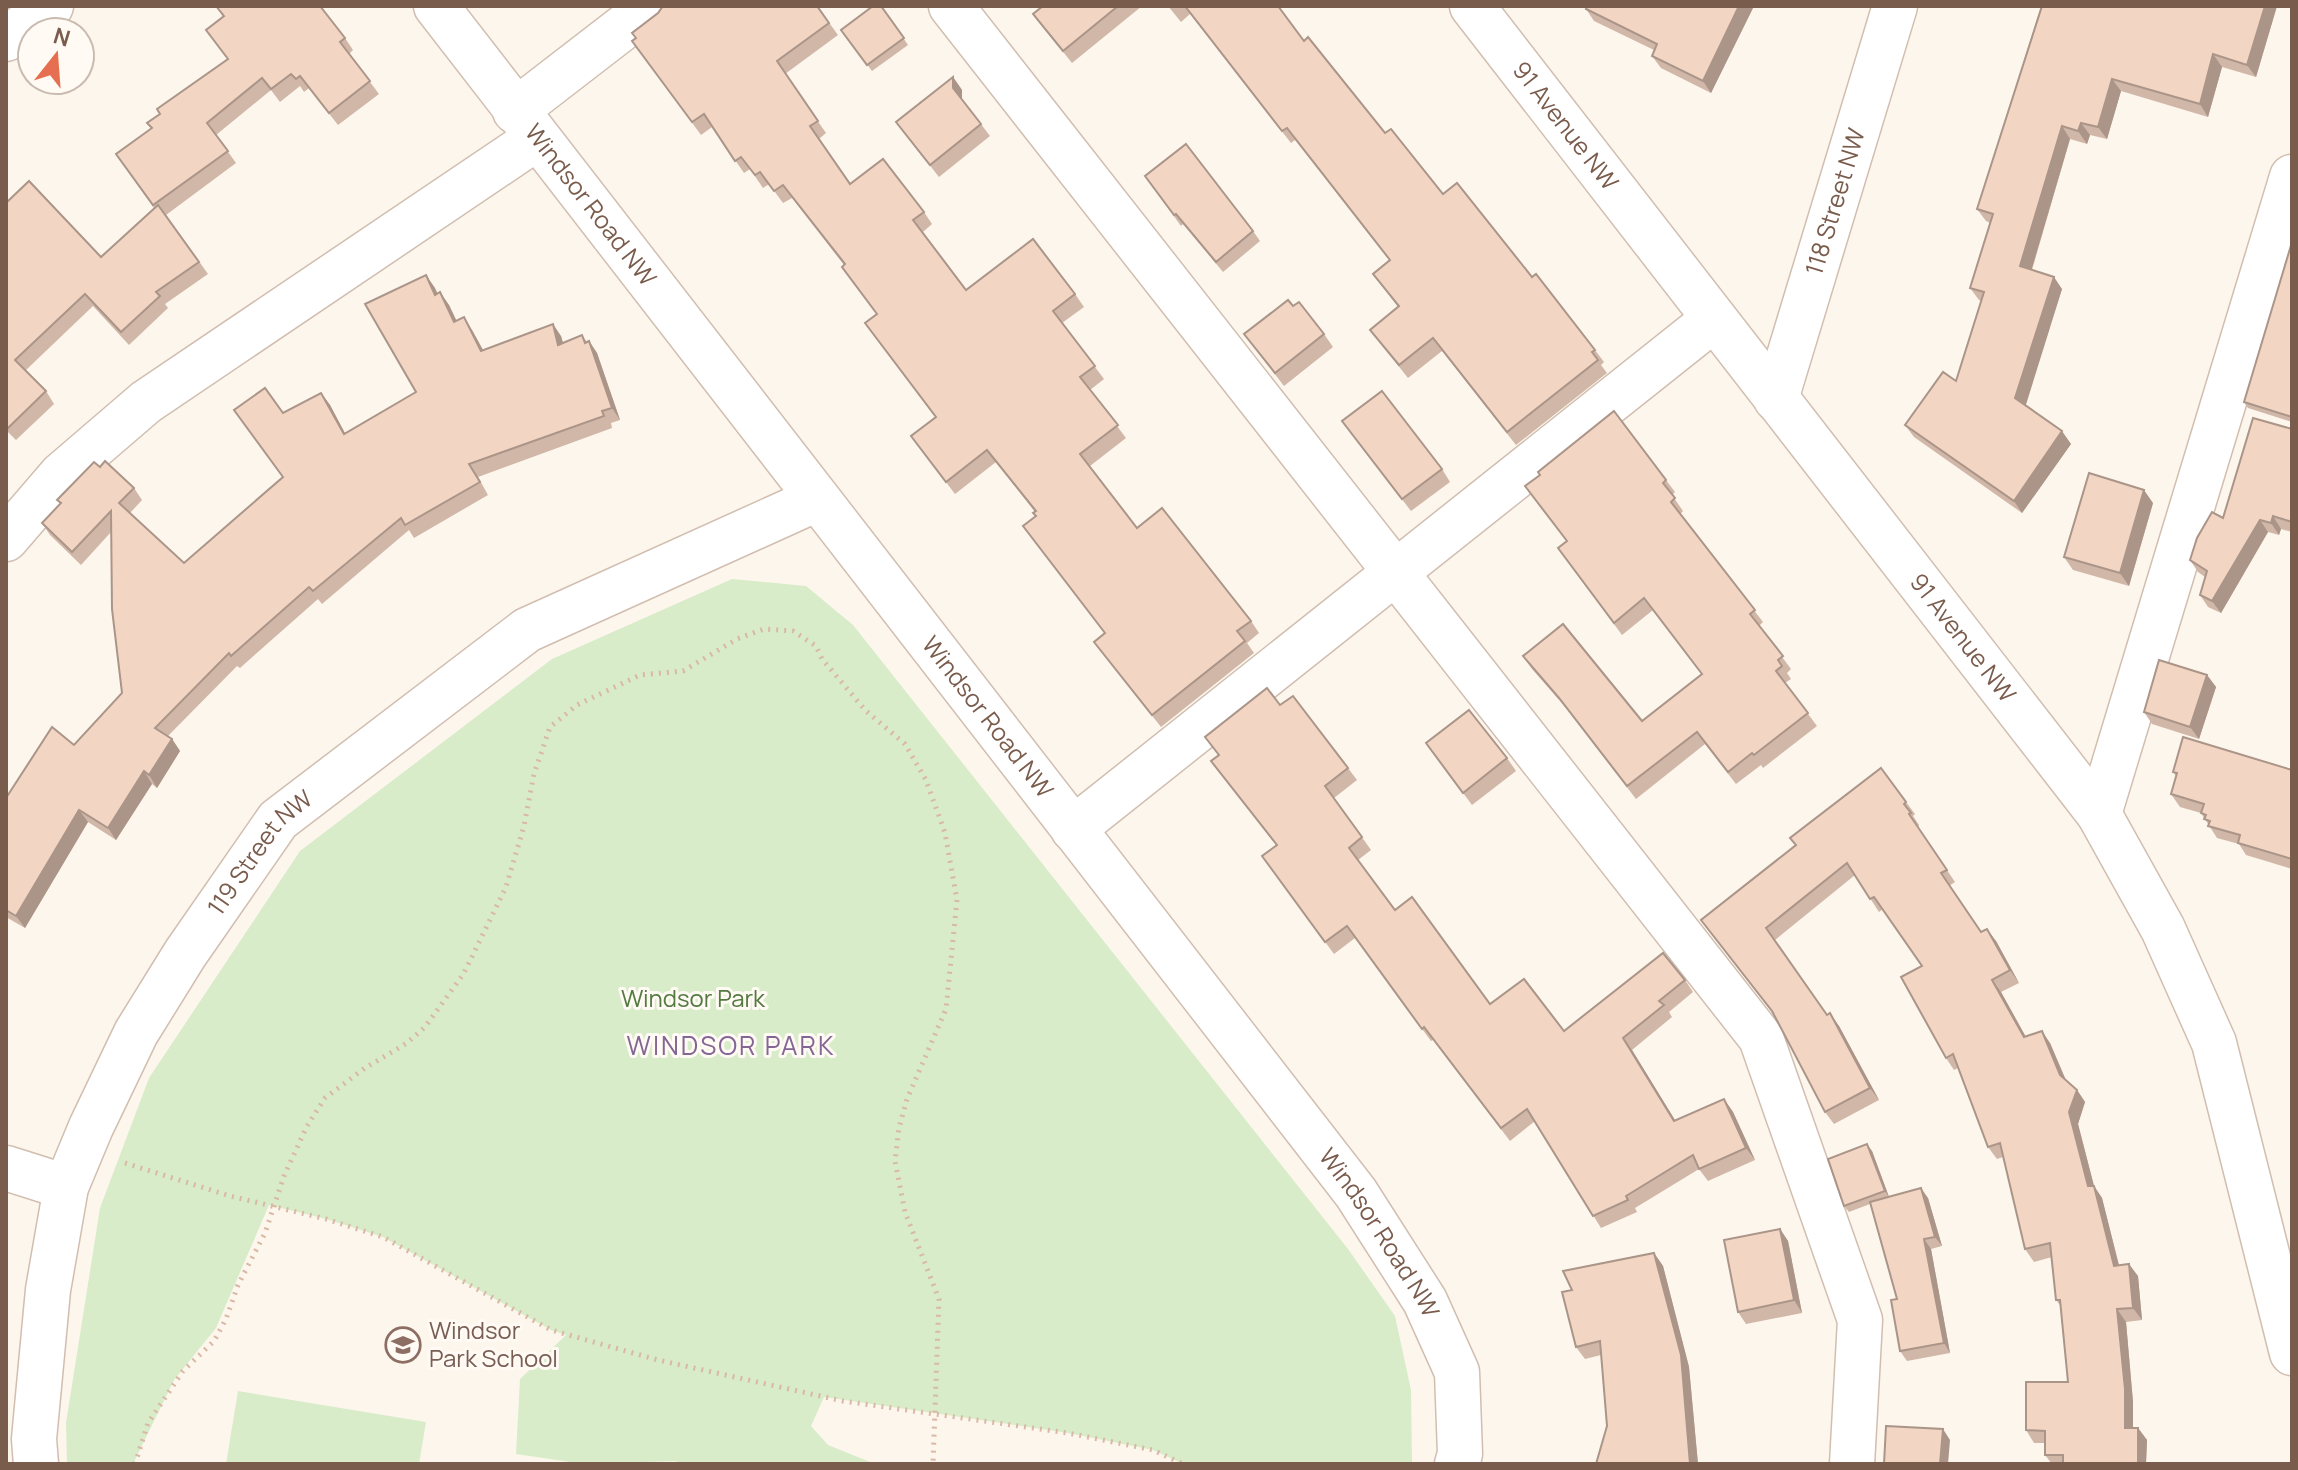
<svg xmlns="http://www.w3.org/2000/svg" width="2298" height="1470" font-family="Manrope,sans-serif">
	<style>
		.green { fill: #d8ecc9 }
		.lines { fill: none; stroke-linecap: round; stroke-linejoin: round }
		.minor-casing { stroke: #d1beb0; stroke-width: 47 }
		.path { stroke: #d9b8a5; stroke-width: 5; stroke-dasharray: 2 6; stroke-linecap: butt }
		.minor { stroke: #fff; stroke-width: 44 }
		.wall { fill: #d1b7a8 }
		.shaded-wall { fill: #aa9588 }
		.building { fill: #f3d5c3; stroke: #aa9588; stroke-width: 2 }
		.labels { text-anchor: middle; stroke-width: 6; stroke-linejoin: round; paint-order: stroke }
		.street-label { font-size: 24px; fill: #7a5c4d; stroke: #fffaf3 }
		.park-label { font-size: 24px; fill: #537a41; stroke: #fffaf3 }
		.education-label { font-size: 24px; fill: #785e54; stroke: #fffaf3; text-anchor: start }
		.neighbourhood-label { font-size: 26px; letter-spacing: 2px; fill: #846695; stroke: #fffaf3 }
	</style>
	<rect width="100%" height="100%" fill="#fdf6ec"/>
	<g class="green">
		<path d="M732,579L806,586L853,625L1348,1249L1395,1316L1411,1390L1412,1464H1183L1153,1450L1068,1433L824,1397L811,1426L828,1445L875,1464H684L675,1461L584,1464L516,1454L520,1379L566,1335L551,1330L383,1237L326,1219L269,1205L216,1328L174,1380L133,1464H67L66,1423L100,1208L149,1078L300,851L552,659Z"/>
		<path d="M238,1391L426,1422L419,1464H226Z"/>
	</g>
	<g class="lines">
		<defs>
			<g id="minor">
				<path id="s1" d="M436,6L1356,1193L1425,1301L1457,1372L1460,1454L1457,1464"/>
				<path d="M951,6L1761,1038L1860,1320L1852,1464"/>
				<path id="s2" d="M1472,6L2099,814L2163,929L2214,1043L2292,1353"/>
				<path d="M6,39L51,6"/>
				<path d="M515,111L651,6"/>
				<path id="s3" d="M1776,399L1895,6"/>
				<path d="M6,539L61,475L146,402L537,138"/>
				<path d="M2099,814L2292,177"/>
				<path d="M1073,829L1714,319"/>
				<path d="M6,1168L66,1187"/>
				<path id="s4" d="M36,1464L34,1439L48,1290L66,1187L91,1127L136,1033L185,954L278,820L527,630L817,499"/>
			</g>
		</defs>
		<use href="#minor" class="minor-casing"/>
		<g class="path">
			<path d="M125,1163L230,1196L326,1219L383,1237L551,1330L658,1360L843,1401L1068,1433L1153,1450L1183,1464"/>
			<path d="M135,1464L148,1423L183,1371L214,1341L226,1319L238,1285L265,1233L284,1176L307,1126L325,1098L365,1068L407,1043L425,1027L464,973L506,887L524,826L534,774L550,727L577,705L640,675L683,671L737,639L764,629L793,631L816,646L822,659L865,710L905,744L926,780L945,833L957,900L946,1009L907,1099L899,1128L895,1161L905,1212L939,1299L933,1464"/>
		</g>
		<use href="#minor" class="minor"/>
	</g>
	<g class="wall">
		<path d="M216,6L345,38L353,50L349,54L379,94L338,125L309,88L304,92L300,86L280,102L271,90L216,135L236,163L166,215L208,274L165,304L168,308L129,345L93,306L25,371L46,391L54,404L16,440L6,430V203L101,257L154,208L116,154L151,129L228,59L206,30L223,17Z"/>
		<path d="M817,6L838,35L785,74L826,133L819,139L851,184L924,212L932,224L923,232L966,290L1075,294L1084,307L1062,323L1104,379L1090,390L1126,438L1090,466L1137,528L1251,621L1259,633L1247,643L1254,653L1161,727L1094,642L1105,633L1023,526L1036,516L1035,512L996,462L955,494L911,436L935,417L865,323L877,314L842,267L844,265L792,198L783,203L769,184L763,188L750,169L744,173L712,127L701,135L632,41L658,13Z"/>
		<path d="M881,6L908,45L872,71L841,30Z"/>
		<path d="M1043,6H1142L1072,63L1033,14Z"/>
		<path d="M1168,6H1278L1304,41L1385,133L1443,194L1532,277L1595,350L1604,362L1601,365L1607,373L1516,445L1442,351L1408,378L1370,330L1398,307L1373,274L1390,261L1295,140L1291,143L1190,14L1181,22Z"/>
		<path d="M1587,6H1754L1711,93L1661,68L1652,56L1654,50L1594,21L1586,9Z"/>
		<path d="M2041,6H2277L2256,77L2222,67L2208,117L2121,91L2107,139L2090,135L2087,144L2070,139L2032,270L2062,289L2025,405L2071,444L2022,513L1914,437L1905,425L1956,381L1981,301L1979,300L1970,288L1990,223L1986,221L1977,209Z"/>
		<path d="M953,77L962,90V99L990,136L939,177L896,122Z"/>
		<path d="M1145,176L1253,231L1260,241L1223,272L1183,224L1181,226Z"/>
		<path d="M2292,242V422L2248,408L2244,402Z"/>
		<path d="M426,275L437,294L449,305L456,321L472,330L483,350L561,336L563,343L582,335L587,342L589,341L597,353L620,420L611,423L612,428L478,477L488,495L414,538L409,530L322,604L318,599L240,668L237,666L168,736L172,739L180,751L157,788L152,784L116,840L88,822L25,928L6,917V798L74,745L122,693L111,532L81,565L50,535L42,523L60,504L57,500L100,467L134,488L142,500L130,513L184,563L283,478V413L321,393L330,405L345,433L416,392Z"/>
		<path d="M1244,334H1324L1333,347L1284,386Z"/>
		<path d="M1342,421L1442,469L1450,482L1411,511Z"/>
		<path d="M2292,429V532L2281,529L2279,535L2268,532L2221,613L2208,607L2200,595L2205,577L2198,572L2190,560Z"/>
		<path d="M1666,480L1675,492L1672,495L1683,511L1680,514L1763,622L1759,626L1791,669L1787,673L1791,679L1785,683L1817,726L1763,768L1761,765L1736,784L1705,744L1636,799L1568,710L1532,669L1523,656L1642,721L1702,674L1653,610L1622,635L1567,560L1566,541Z"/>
		<path d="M2153,503L2129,586L2073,570L2064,557Z"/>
		<path d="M2207,675L2216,687L2199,739L2152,724L2144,712Z"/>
		<path d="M1280,705L1348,768L1357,780L1334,798L1371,850L1358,860L1395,910L1490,1004L1564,1031L1685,980L1693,992L1669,1012L1672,1017L1632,1050L1675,1121L1724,1099L1733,1112L1755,1160L1708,1181L1699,1169L1635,1208L1637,1212L1601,1228L1535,1121L1510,1141L1433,1040L1431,1041L1355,938L1334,954L1262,856L1276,845L1211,761L1218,755L1205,737Z"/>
		<path d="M1426,743L1507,758L1516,771L1472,805Z"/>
		<path d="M2292,770V869L2246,855L2239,844L2217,838L2201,813L2180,807L2171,794L2176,776L2173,772Z"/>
		<path d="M1906,802L1915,814L1913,816L1919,825L1918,827L1955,882L1949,886L1981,932L1996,941L2019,983L2001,992L2026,1037L2050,1043L2066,1080L2077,1090L2085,1102L2078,1124L2094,1186L2102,1198L2119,1265L2138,1276L2142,1320L2126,1322L2133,1402V1428H2138L2147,1440L2146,1464H2052L2045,1455V1443H2034L2026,1430L2068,1382L2060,1305L2056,1300L2052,1257L2034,1262L2025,1249L2003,1157L1997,1159L1988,1147L1958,1068L1954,1070L1946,1058L1922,966L1883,909L1879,912L1855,875L1775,940L1827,1015L1839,1026L1879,1100L1834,1124L1825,1112L1774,1015L1701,920L1796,846Z"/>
		<path d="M1872,1151L1889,1197L1928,1198L1942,1246L1931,1249L1950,1353L1907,1361L1900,1351L1897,1299L1870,1204L1849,1212L1844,1206Z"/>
		<path d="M1780,1229L1788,1241L1802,1313L1746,1324L1738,1312Z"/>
		<path d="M1654,1253L1663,1266L1689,1367L1698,1464H1596L1607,1426L1601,1355L1585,1359L1576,1347L1572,1290Z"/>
	</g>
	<g class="shaded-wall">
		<path d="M1739,6H1754L1711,93L1703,81Z"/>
		<path d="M2265,6H2277L2256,77L2247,65Z"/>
		<path d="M2213,54L2222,67L2208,117L2200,104Z"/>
		<path d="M953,77L962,90V101L953,88Z"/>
		<path d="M2112,79L2121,91L2107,139L2098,127Z"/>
		<path d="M2081,123L2090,135L2087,144L2078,131Z"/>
		<path d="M2062,126L2070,139L2029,278L2020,266Z"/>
		<path d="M426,275L435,288L444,307L435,295Z"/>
		<path d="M2054,277L2062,289L2024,411L2015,398Z"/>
		<path d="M440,292L449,305L463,334L454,322Z"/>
		<path d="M464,317L472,330L490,363L481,351Z"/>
		<path d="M553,324L561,336L567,357L558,345Z"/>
		<path d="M589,341L597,353L620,420L612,408Z"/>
		<path d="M321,393L330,405L352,447L344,434Z"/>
		<path d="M2062,431L2071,444L2022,513L2014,501Z"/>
		<path d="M2144,490L2153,503L2129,586L2120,573Z"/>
		<path d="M2273,516L2281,529L2279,535L2271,523Z"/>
		<path d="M2260,520L2268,532L2221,613L2212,601Z"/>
		<path d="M2207,675L2216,687L2199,739L2190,727Z"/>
		<path d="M172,739L180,751L157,788L149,775Z"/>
		<path d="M144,771L152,784L116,840L108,828Z"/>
		<path d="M79,810L88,822L25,928L16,916Z"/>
		<path d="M1987,929L1996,941L2019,983L2010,970Z"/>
		<path d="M1992,980L2001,992L2033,1050L2024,1037Z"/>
		<path d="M1830,1013L1839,1026L1879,1100L1870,1088Z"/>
		<path d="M2042,1031L2050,1043L2069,1088L2060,1075Z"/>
		<path d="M1623,1038L1632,1050L1683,1133L1674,1121Z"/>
		<path d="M2077,1090L2085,1102L2078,1124L2094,1186L2102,1198L2122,1278L2114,1266L2088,1186L2069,1112Z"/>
		<path d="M1724,1099L1733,1112L1755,1160L1746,1148Z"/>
		<path d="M1867,1144L1872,1151L1889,1197L1885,1191Z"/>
		<path d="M1921,1188L1928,1198L1942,1246L1935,1237Z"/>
		<path d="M1780,1229L1788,1241L1802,1313L1794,1300Z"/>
		<path d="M1924,1239L1931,1249L1950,1353L1944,1343Z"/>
		<path d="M1654,1253L1663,1266L1689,1367L1698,1464H1690Z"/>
		<path d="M2129,1264L2138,1276L2142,1320L2133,1308Z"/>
		<path d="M2117,1309L2126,1322L2133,1402V1440L2125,1428Z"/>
		<path d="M2138,1428L2147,1440L2146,1464H2138Z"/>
		<path d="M1943,1429L1950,1440L1948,1464H1940Z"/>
	</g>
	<g class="building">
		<path d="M216,6H320L345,38L340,42L370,81L329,113L300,76L296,79L291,74L271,89L262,78L207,123L228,151L153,205L116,154L152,128L147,123L160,114L157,109L228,59L206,30L224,16Z"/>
		<path d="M663,6H817L829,23L777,61L818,121L810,126L850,184L883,159L924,212L913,220L966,290L1033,239L1075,294L1053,311L1095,366L1080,377L1118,425L1080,454L1137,528L1162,508L1251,621L1237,631L1245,641L1152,715L1094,642L1105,633L1023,526L1036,516L1033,513L1036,511L987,450L946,482L911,436L936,417L865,323L877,314L842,267L845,264L783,185L774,191L760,172L755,175L741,157L735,161L704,114L692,122L632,41L636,38L632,33L658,13Z"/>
		<path d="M873,6H881L904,38L867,65L841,30Z"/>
		<path d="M1043,6H1118L1063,51L1033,14Z"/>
		<path d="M1185,6H1278L1304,41L1308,37L1385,133L1391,129L1443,194L1457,183L1532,277L1536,274L1595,350L1592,352L1598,360L1507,432L1433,338L1399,365L1370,330L1399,306L1373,274L1390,260L1287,128L1282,131Z"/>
		<path d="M1587,6H1739L1703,81L1652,56L1657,44L1586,9Z"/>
		<path d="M2042,6H2265L2247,65L2213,54L2200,104L2112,79L2098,127L2081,123L2078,131L2062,126L2020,266L2054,277L2015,398L2062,431L2014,501L1905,425L1943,372L1956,381L1984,292L1970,288L1993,214L1977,209Z"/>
		<path d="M953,77V88L981,124L930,165L896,122Z"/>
		<path d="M1186,144L1253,231L1216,262L1176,214L1174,215L1145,176Z"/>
		<path d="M29,181L101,257L158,205L199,262L156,292L160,296L121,332L85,294L15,360L46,391L8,428L6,427V203Z"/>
		<path d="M2292,242V417L2244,402Z"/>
		<path d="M426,275L435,295L440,292L454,322L464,317L481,351L553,324L558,345L582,335L585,343L589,341L612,408L602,411L604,416L469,464L480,482L405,525L401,518L313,591L309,587L231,656L229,653L155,728L172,739L149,775L144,771L108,828L79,810L16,916L6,910V798L52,727L74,745L122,693L112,609L111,511L72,552L42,523L61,503L57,500L94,462L100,467L105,461L134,488L119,503L184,563L283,477L234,410L265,388L283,413L321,393L344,434L416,392L365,304Z"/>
		<path d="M1288,300L1293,306L1299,302L1324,334L1275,373L1244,334Z"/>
		<path d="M1382,391L1442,469L1402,499L1342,421Z"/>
		<path d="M1614,411L1666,480L1663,483L1675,498L1671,502L1755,610L1750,614L1783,656L1778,660L1782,666L1776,671L1808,713L1754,755L1752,753L1728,772L1697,732L1627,786L1559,698L1523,656L1563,624L1642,721L1702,674L1644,598L1614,623L1558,548L1567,541L1525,486L1540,475L1538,472Z"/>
		<path d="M2253,418L2292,429V522L2273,516L2271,523L2260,520L2212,601L2200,595L2207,571L2190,560L2197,538L2212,512L2223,518Z"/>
		<path d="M2089,473L2144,490L2120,573L2064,557Z"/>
		<path d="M2159,660L2207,675L2190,727L2144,712Z"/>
		<path d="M1267,688L1280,705L1293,696L1348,768L1325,786L1362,837L1349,848L1395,910L1412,897L1490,1004L1524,979L1564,1031L1663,953L1685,980L1659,1001L1664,1005L1623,1038L1674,1121L1724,1099L1746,1148L1699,1169L1693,1155L1626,1196L1628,1200L1593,1216L1527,1109L1501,1128L1424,1027L1422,1029L1347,926L1325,942L1262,856L1277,845L1211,761L1219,755L1205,737Z"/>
		<path d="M1469,710L1507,758L1463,793L1426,743Z"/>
		<path d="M2183,737L2292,770V859L2238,843L2240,835L2208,826L2210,821L2204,819L2206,815L2201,813L2204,804L2171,794L2177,773L2173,772Z"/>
		<path d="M1881,768L1906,802L1904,804L1911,813L1909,814L1947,870L1941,873L1981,932L1987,929L2010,970L1992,980L2024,1037L2042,1031L2060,1075L2077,1090L2069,1112L2088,1186H2094L2114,1266L2129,1264L2133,1308L2117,1309L2125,1389V1428H2138V1464H2063V1455H2045V1431L2026,1430V1382H2068L2060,1300H2056L2050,1243L2025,1249L2000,1143L1988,1147L1953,1054L1946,1058L1901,977L1922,966L1874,897L1870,899L1847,863L1766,928L1827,1015L1830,1013L1870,1088L1825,1112L1772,1011L1701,920L1796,845L1790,838Z"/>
		<path d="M1867,1144L1885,1191L1844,1206L1828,1159Z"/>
		<path d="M1921,1188L1935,1237L1924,1239L1944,1343L1900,1351L1891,1300L1897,1299L1870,1202Z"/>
		<path d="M1780,1229L1794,1300L1738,1312L1724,1240Z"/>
		<path d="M1654,1253L1681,1355L1690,1464H1596L1607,1426L1600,1341L1576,1347L1562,1292L1572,1290L1563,1271Z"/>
		<path d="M1886,1426L1943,1429L1940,1464H1884Z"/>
	</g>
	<defs>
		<symbol id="school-ring" viewBox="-11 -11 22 22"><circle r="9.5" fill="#fffaf3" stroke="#8d6e63" stroke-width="1.5"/><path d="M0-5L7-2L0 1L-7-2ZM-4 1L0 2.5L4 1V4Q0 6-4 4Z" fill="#8d6e63"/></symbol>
	</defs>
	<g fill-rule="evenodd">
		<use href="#school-ring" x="383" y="1325" width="40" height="40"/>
	</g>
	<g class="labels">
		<g class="street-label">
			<text dy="8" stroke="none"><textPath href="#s2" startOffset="152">91 Avenue NW</textPath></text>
			<text dy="8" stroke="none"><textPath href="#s3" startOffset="206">118 Street NW</textPath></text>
			<text dy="8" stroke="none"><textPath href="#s1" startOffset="252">Windsor Road NW</textPath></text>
			<text dy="8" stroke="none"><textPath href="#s2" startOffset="800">91 Avenue NW</textPath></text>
			<text dy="8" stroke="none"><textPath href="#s1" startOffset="900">Windsor Road NW</textPath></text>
			<text dy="8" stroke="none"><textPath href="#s4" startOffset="668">119 Street NW</textPath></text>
			<text dy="8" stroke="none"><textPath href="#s1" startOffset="1548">Windsor Road NW</textPath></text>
		</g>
		<g class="park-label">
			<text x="693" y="1007">Windsor Park</text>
		</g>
		<g class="education-label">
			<text x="429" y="1339">Windsor<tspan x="429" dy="28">Park School</tspan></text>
		</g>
		<g class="neighbourhood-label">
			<text x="731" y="1055">WINDSOR PARK</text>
		</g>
	</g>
	<rect width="2298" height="1470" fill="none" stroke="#7a5c4d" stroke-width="16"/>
	<g transform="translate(56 56) rotate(17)"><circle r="38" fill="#fffaf3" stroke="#cabbb1" stroke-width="2"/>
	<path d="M0-6L14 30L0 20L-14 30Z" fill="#e76f51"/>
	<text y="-12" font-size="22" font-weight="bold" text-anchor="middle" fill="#7a5c4d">N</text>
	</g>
</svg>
